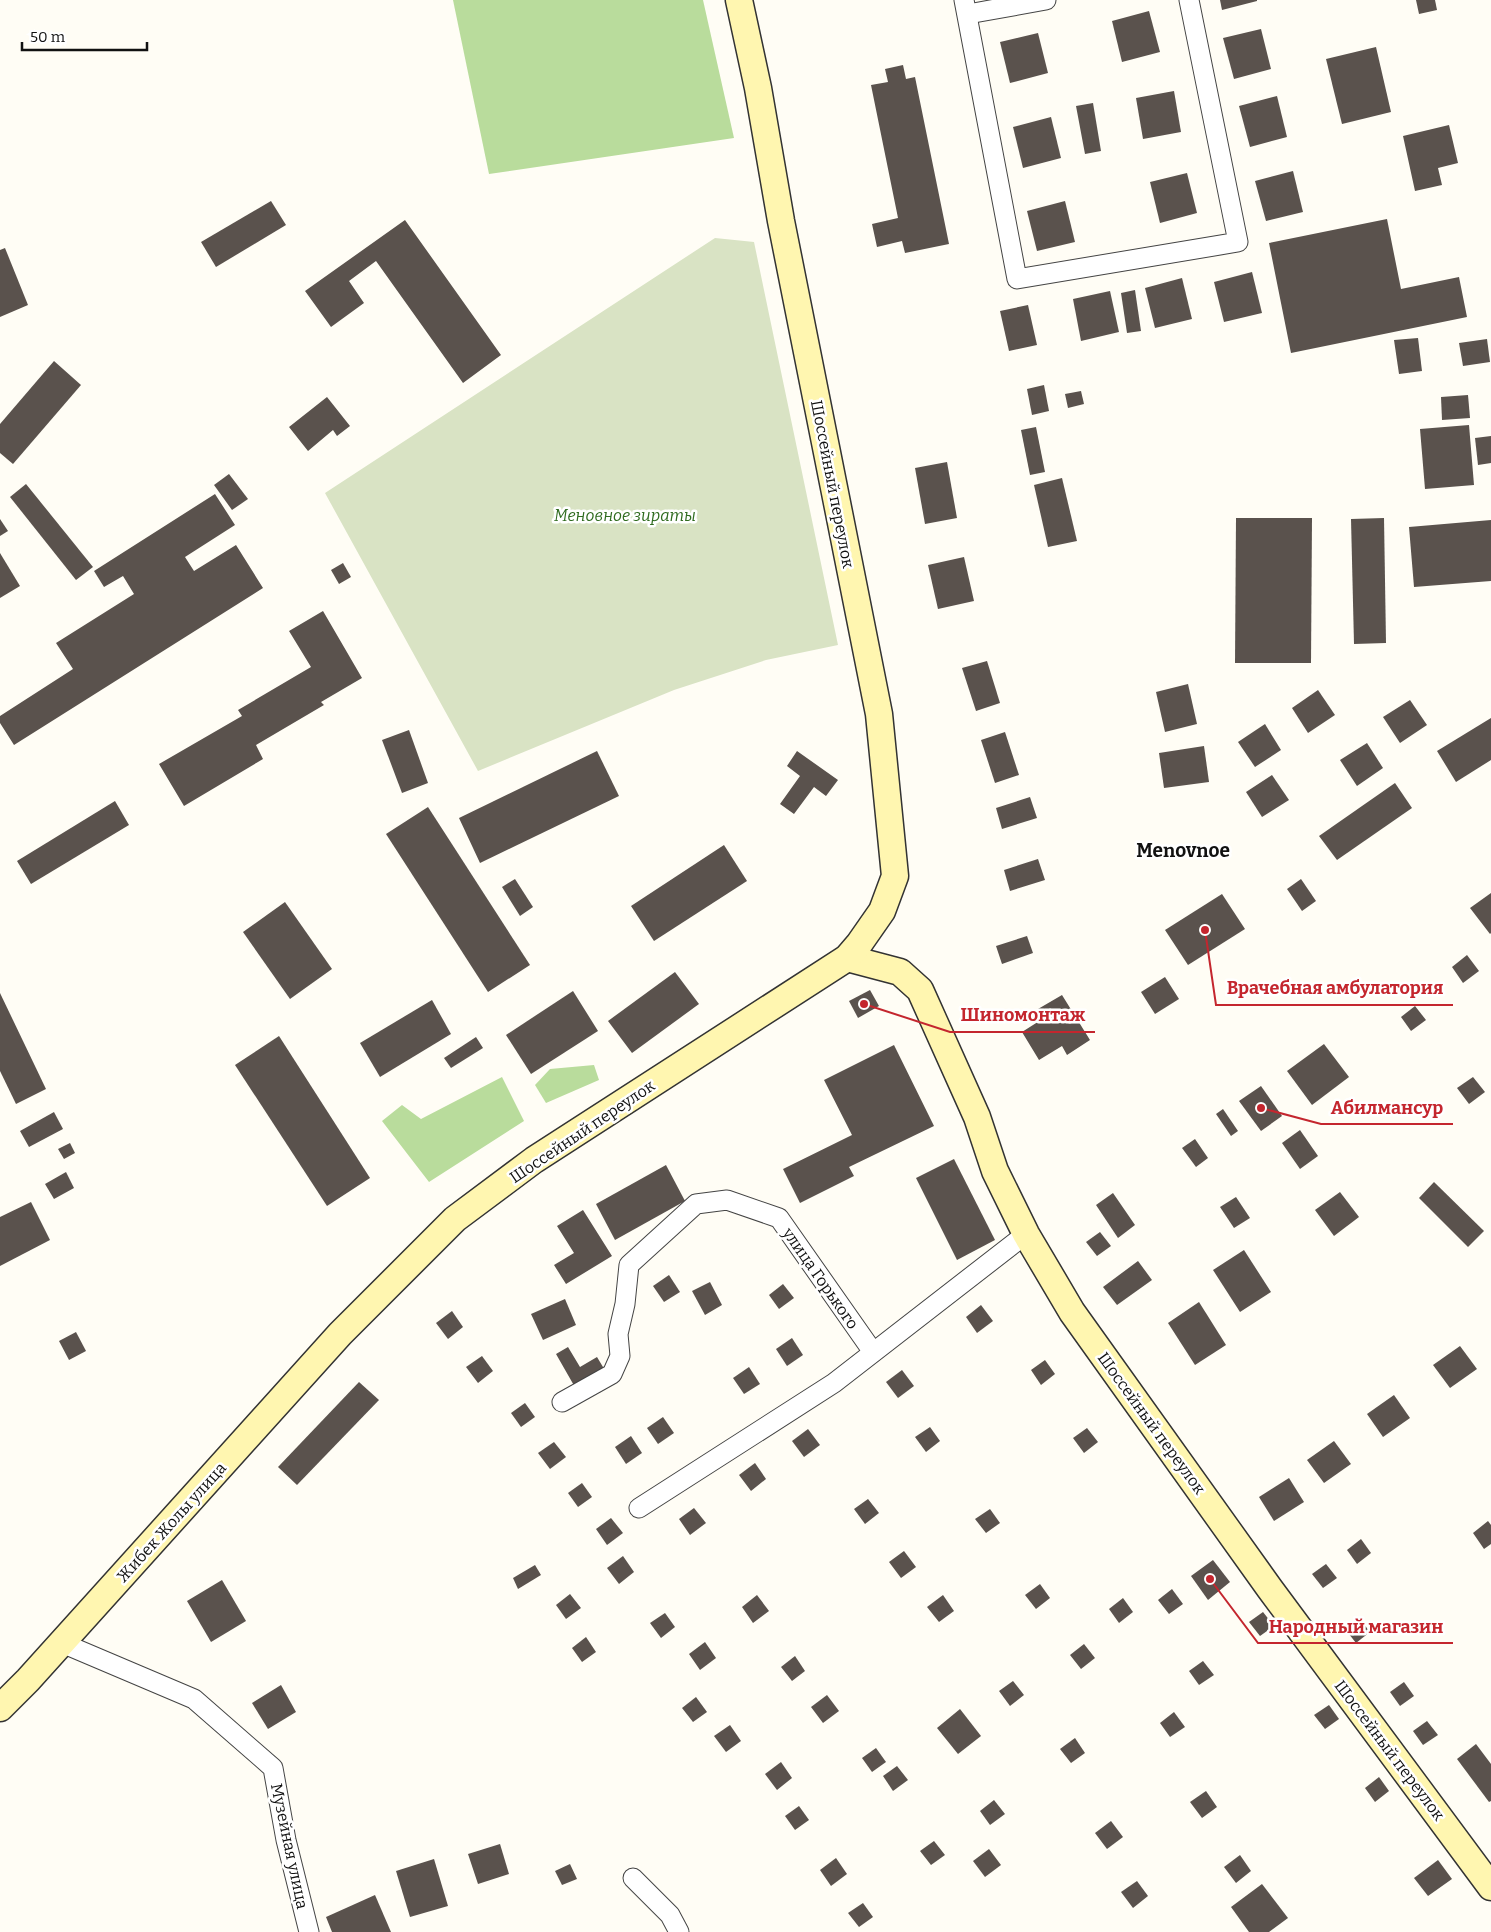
<svg xmlns="http://www.w3.org/2000/svg" width="1491" height="1932" font-family="Bitter,serif">
	<style>
		.forest { fill: #b9dc9c }
		.cemetery { fill: #d9e3c4 }
		.building { fill: #5a524d }
		.lines { fill: none; stroke-linecap: round; stroke-linejoin: round }
		.minor-casing { stroke: #444; stroke-width: 21 }
		.secondary-casing { stroke: #333; stroke-width: 29 }
		.minor { stroke: #fff; stroke-width: 19 }
		.secondary { stroke: #fff6b0; stroke-width: 26 }
		.labels { text-anchor: middle; stroke-width: 5; stroke-linejoin: round; paint-order: stroke }
		.street-label { font-size: 16px; fill: #111; stroke: #fff }
		.park-label { font-size: 16px; font-style: italic; fill: #2f6b1f; stroke: #fff }
		.quarter-label { font-size: 19px; font-weight: bold; fill: #111; stroke: #fff }
		.leader { fill: none; stroke: #c4262e; stroke-width: 2 }
		.callout-dot { fill: #c4262e; stroke: #fff; stroke-width: 2 }
		.callout-label { font-size: 18px; text-anchor: middle; font-weight: bold; fill: #c4262e; stroke: #fff; stroke-width: 5; stroke-linejoin: round; paint-order: stroke }
	</style>
	<rect width="100%" height="100%" fill="#fffdf5"/>
	<g class="forest">
		<path d="M453,0H703L734,138L489,174Z"/>
		<path d="M594,1065L599,1080L546,1103L535,1085L550,1069Z"/>
		<path d="M502,1077L524,1121L429,1182L382,1121L402,1105L421,1119Z"/>
	</g>
	<path class="cemetery" d="M715,238L754,242L838,645L766,660L674,690L478,771L325,493Z"/>
	<g class="building">
		<path d="M1220,0H1257V1L1222,10Z"/>
		<path d="M1416,0H1435L1437,10L1419,14Z"/>
		<path d="M1149,11L1160,52L1122,62L1112,21Z"/>
		<path d="M1261,29L1271,69L1234,79L1223,38Z"/>
		<path d="M1038,33L1048,73L1010,83L1000,42Z"/>
		<path d="M1376,47L1391,112L1342,124L1326,59Z"/>
		<path d="M903,65L906,79L915,77L949,244L905,253L902,241L877,247L872,224L898,218L871,85L888,82L885,69Z"/>
		<path d="M1174,91L1181,132L1143,139L1136,98Z"/>
		<path d="M1277,96L1287,137L1250,147L1239,106Z"/>
		<path d="M1093,103L1101,151L1085,154L1076,106Z"/>
		<path d="M1051,117L1061,158L1023,168L1013,127Z"/>
		<path d="M1449,125L1458,163L1438,168L1442,185L1415,191L1403,136Z"/>
		<path d="M1293,171L1303,212L1266,221L1255,181Z"/>
		<path d="M1187,173L1197,213L1160,223L1150,182Z"/>
		<path d="M271,201L286,225L216,267L201,242Z"/>
		<path d="M1065,201L1075,242L1037,251L1027,211Z"/>
		<path d="M1387,219L1401,289L1459,277L1467,317L1291,353L1269,243Z"/>
		<path d="M405,220L501,355L463,383L376,261L349,281L364,303L331,327L305,291Z"/>
		<path d="M5,248L28,305L0,317V250Z"/>
		<path d="M1252,272L1262,313L1224,322L1214,282Z"/>
		<path d="M1182,278L1192,319L1155,328L1145,288Z"/>
		<path d="M1135,290L1141,331L1127,333L1121,293Z"/>
		<path d="M1110,291L1119,332L1081,341L1073,299Z"/>
		<path d="M1028,305L1037,345L1009,351L1000,311Z"/>
		<path d="M1418,338L1422,371L1399,374L1394,340Z"/>
		<path d="M1487,339L1490,362L1463,366L1459,343Z"/>
		<path d="M54,361L81,385L13,464L0,453V424Z"/>
		<path d="M1044,385L1049,411L1032,415L1027,389Z"/>
		<path d="M1081,391L1084,404L1068,408L1065,394Z"/>
		<path d="M1468,395L1470,418L1442,420L1441,397Z"/>
		<path d="M327,397L350,426L337,436L333,430L308,451L289,427Z"/>
		<path d="M1469,425L1474,485L1425,489L1420,429Z"/>
		<path d="M1036,427L1045,472L1030,475L1021,430Z"/>
		<path d="M1491,436V463L1478,465L1475,438Z"/>
		<path d="M947,462L957,518L925,524L915,468Z"/>
		<path d="M229,474L248,499L232,510L214,485Z"/>
		<path d="M1062,478L1077,541L1048,547L1034,485Z"/>
		<path d="M26,484L93,567L76,580L10,497Z"/>
		<path d="M215,494L235,525L185,557L194,571L236,545L263,588L14,745L0,723V716L73,669L56,643L134,594L123,576L104,587L94,571Z"/>
		<path d="M1236,518H1312L1311,663H1235Z"/>
		<path d="M1384,518L1386,643L1354,644L1351,519Z"/>
		<path d="M0,519L8,531L0,536Z"/>
		<path d="M1491,520V581L1414,587L1409,527Z"/>
		<path d="M0,553L20,586L0,598Z"/>
		<path d="M964,557L974,601L938,609L928,565Z"/>
		<path d="M343,563L351,577L339,584L331,570Z"/>
		<path d="M323,611L362,678L321,702L324,705L256,745L263,759L184,806L159,764L242,716L238,710L311,667L289,631Z"/>
		<path d="M987,661L1000,703L976,711L962,668Z"/>
		<path d="M1188,684L1197,724L1165,732L1156,692Z"/>
		<path d="M1318,690L1335,715L1308,733L1292,708Z"/>
		<path d="M1410,700L1427,725L1400,743L1383,717Z"/>
		<path d="M1491,718V760L1456,782L1437,751Z"/>
		<path d="M1265,724L1281,750L1255,767L1238,742Z"/>
		<path d="M409,730L428,783L402,793L382,740Z"/>
		<path d="M1005,732L1019,775L995,783L981,740Z"/>
		<path d="M1367,743L1383,768L1357,786L1340,760Z"/>
		<path d="M1204,746L1209,782L1164,788L1159,753Z"/>
		<path d="M597,751L619,796L480,863L459,818Z"/>
		<path d="M797,751L838,780L826,796L814,787L794,814L780,804L800,776L787,766Z"/>
		<path d="M1272,775L1289,800L1262,817L1246,792Z"/>
		<path d="M1395,783L1412,808L1337,860L1319,836Z"/>
		<path d="M1030,797L1037,818L1002,829L996,808Z"/>
		<path d="M115,801L129,825L31,884L17,861Z"/>
		<path d="M428,807L530,965L488,992L386,834Z"/>
		<path d="M724,845L747,881L654,941L631,906Z"/>
		<path d="M1038,859L1045,880L1010,891L1004,870Z"/>
		<path d="M515,879L533,907L520,916L502,887Z"/>
		<path d="M1301,879L1316,901L1302,911L1287,889Z"/>
		<path d="M1491,893V933L1490,934L1470,908Z"/>
		<path d="M1222,894L1245,929L1188,965L1165,930Z"/>
		<path d="M285,902L332,969L290,999L243,932Z"/>
		<path d="M1027,936L1033,953L1002,964L996,946Z"/>
		<path d="M1467,955L1479,971L1463,983L1452,967Z"/>
		<path d="M675,972L699,1004L632,1053L608,1021Z"/>
		<path d="M1165,977L1179,999L1155,1014L1141,992Z"/>
		<path d="M870,990L879,1006L858,1018L849,1001Z"/>
		<path d="M573,991L598,1031L531,1074L506,1035Z"/>
		<path d="M0,993L46,1089L16,1104L0,1071Z"/>
		<path d="M1062,995L1090,1040L1067,1055L1062,1046L1039,1060L1022,1032L1044,1018L1038,1009Z"/>
		<path d="M432,1000L451,1034L380,1077L360,1043Z"/>
		<path d="M1415,1006L1426,1020L1411,1031L1401,1017Z"/>
		<path d="M279,1036L370,1178L327,1206L235,1065Z"/>
		<path d="M476,1037L483,1048L451,1068L444,1058Z"/>
		<path d="M1324,1044L1349,1077L1312,1105L1287,1071Z"/>
		<path d="M894,1045L934,1126L849,1167L854,1176L800,1203L783,1169L852,1135L824,1080Z"/>
		<path d="M1473,1077L1485,1092L1469,1104L1457,1088Z"/>
		<path d="M1261,1086L1282,1116L1261,1131L1239,1101Z"/>
		<path d="M1223,1109L1238,1131L1231,1136L1216,1114Z"/>
		<path d="M54,1112L63,1129L29,1147L20,1131Z"/>
		<path d="M1300,1130L1318,1156L1300,1169L1282,1143Z"/>
		<path d="M1195,1139L1208,1158L1196,1167L1182,1148Z"/>
		<path d="M70,1143L75,1153L64,1159L58,1149Z"/>
		<path d="M954,1159L995,1240L957,1260L916,1178Z"/>
		<path d="M666,1165L685,1201L615,1240L596,1204Z"/>
		<path d="M66,1172L74,1188L54,1199L45,1184Z"/>
		<path d="M1434,1182L1484,1231L1468,1247L1419,1198Z"/>
		<path d="M1340,1192L1359,1217L1334,1236L1315,1210Z"/>
		<path d="M1113,1193L1135,1225L1118,1238L1096,1205Z"/>
		<path d="M1236,1197L1250,1218L1234,1228L1220,1207Z"/>
		<path d="M31,1202L50,1240L0,1266V1217Z"/>
		<path d="M583,1210L612,1256L566,1284L554,1265L574,1253L557,1226Z"/>
		<path d="M1100,1232L1111,1246L1097,1256L1086,1242Z"/>
		<path d="M1244,1250L1271,1292L1240,1312L1213,1270Z"/>
		<path d="M1138,1261L1152,1280L1117,1305L1103,1287Z"/>
		<path d="M669,1275L680,1292L664,1302L653,1286Z"/>
		<path d="M710,1282L722,1305L705,1315L692,1291Z"/>
		<path d="M783,1284L794,1298L779,1309L769,1295Z"/>
		<path d="M565,1299L576,1325L543,1340L531,1314Z"/>
		<path d="M1199,1302L1226,1345L1195,1365L1168,1323Z"/>
		<path d="M981,1305L993,1321L977,1333L966,1317Z"/>
		<path d="M452,1311L463,1327L448,1339L436,1323Z"/>
		<path d="M76,1332L86,1351L69,1360L59,1341Z"/>
		<path d="M792,1338L803,1355L787,1366L776,1349Z"/>
		<path d="M1460,1346L1477,1369L1450,1388L1433,1365Z"/>
		<path d="M568,1347L580,1367L597,1357L606,1372L576,1389L556,1354Z"/>
		<path d="M482,1356L493,1371L478,1383L466,1367Z"/>
		<path d="M1045,1360L1055,1374L1041,1385L1031,1370Z"/>
		<path d="M749,1367L760,1384L744,1394L733,1378Z"/>
		<path d="M902,1370L914,1386L898,1398L886,1382Z"/>
		<path d="M359,1382L379,1400L297,1485L278,1467Z"/>
		<path d="M1394,1395L1410,1418L1383,1437L1367,1414Z"/>
		<path d="M525,1403L535,1417L521,1427L511,1413Z"/>
		<path d="M663,1417L674,1433L658,1444L647,1428Z"/>
		<path d="M930,1427L940,1441L926,1452L915,1437Z"/>
		<path d="M1087,1428L1098,1442L1084,1453L1073,1438Z"/>
		<path d="M808,1429L820,1445L804,1457L792,1441Z"/>
		<path d="M631,1436L642,1453L626,1464L615,1447Z"/>
		<path d="M1334,1441L1351,1464L1324,1483L1307,1460Z"/>
		<path d="M554,1442L566,1457L550,1469L538,1453Z"/>
		<path d="M755,1463L766,1479L751,1491L739,1475Z"/>
		<path d="M1289,1478L1304,1502L1274,1521L1259,1497Z"/>
		<path d="M582,1483L592,1497L578,1507L568,1493Z"/>
		<path d="M868,1499L879,1513L865,1524L854,1509Z"/>
		<path d="M694,1508L706,1523L690,1535L679,1519Z"/>
		<path d="M990,1509L1000,1523L986,1533L975,1519Z"/>
		<path d="M611,1518L623,1533L607,1545L596,1529Z"/>
		<path d="M1488,1521L1491,1525V1544L1484,1549L1473,1533Z"/>
		<path d="M1361,1539L1371,1553L1357,1564L1347,1550Z"/>
		<path d="M904,1551L916,1567L901,1578L889,1562Z"/>
		<path d="M623,1556L634,1572L619,1584L607,1568Z"/>
		<path d="M1213,1560L1230,1582L1208,1600L1191,1576Z"/>
		<path d="M1326,1564L1337,1578L1323,1588L1312,1574Z"/>
		<path d="M535,1565L541,1575L518,1589L513,1578Z"/>
		<path d="M222,1580L246,1621L211,1642L187,1601Z"/>
		<path d="M1040,1584L1050,1598L1036,1609L1025,1595Z"/>
		<path d="M1172,1589L1183,1604L1169,1614L1158,1600Z"/>
		<path d="M570,1594L581,1608L566,1619L556,1605Z"/>
		<path d="M757,1595L769,1611L753,1623L742,1607Z"/>
		<path d="M943,1595L954,1611L939,1622L927,1607Z"/>
		<path d="M1123,1598L1133,1612L1119,1623L1109,1609Z"/>
		<path d="M1263,1612L1274,1626L1260,1636L1249,1622Z"/>
		<path d="M665,1613L675,1627L661,1638L650,1623Z"/>
		<path d="M1359,1618L1370,1632L1356,1643L1345,1629Z"/>
		<path d="M586,1637L596,1652L582,1662L572,1648Z"/>
		<path d="M705,1642L716,1658L700,1670L689,1654Z"/>
		<path d="M1084,1644L1095,1658L1081,1669L1070,1655Z"/>
		<path d="M795,1656L805,1671L792,1681L781,1667Z"/>
		<path d="M1203,1661L1214,1675L1199,1685L1189,1671Z"/>
		<path d="M1013,1681L1024,1695L1010,1706L999,1691Z"/>
		<path d="M1404,1682L1414,1696L1400,1706L1390,1692Z"/>
		<path d="M281,1685L296,1712L268,1729L252,1703Z"/>
		<path d="M827,1695L839,1711L823,1723L811,1707Z"/>
		<path d="M696,1697L707,1712L693,1722L682,1708Z"/>
		<path d="M1329,1705L1339,1719L1325,1729L1314,1715Z"/>
		<path d="M960,1709L981,1736L958,1754L937,1728Z"/>
		<path d="M1174,1712L1185,1727L1170,1737L1160,1723Z"/>
		<path d="M1427,1721L1438,1735L1423,1745L1413,1731Z"/>
		<path d="M730,1725L741,1741L726,1752L714,1736Z"/>
		<path d="M1075,1738L1085,1753L1071,1763L1060,1749Z"/>
		<path d="M1476,1744L1491,1764V1801L1489,1802L1457,1759Z"/>
		<path d="M876,1748L886,1762L872,1772L862,1758Z"/>
		<path d="M781,1762L792,1778L777,1790L765,1774Z"/>
		<path d="M897,1766L908,1780L893,1791L883,1776Z"/>
		<path d="M1379,1777L1389,1791L1375,1802L1365,1788Z"/>
		<path d="M1206,1791L1217,1807L1202,1818L1190,1802Z"/>
		<path d="M994,1800L1005,1814L990,1825L980,1811Z"/>
		<path d="M799,1806L809,1820L795,1830L785,1816Z"/>
		<path d="M1111,1821L1123,1837L1107,1849L1095,1833Z"/>
		<path d="M934,1841L945,1855L931,1865L920,1851Z"/>
		<path d="M500,1844L509,1874L478,1884L468,1854Z"/>
		<path d="M989,1849L1001,1865L985,1877L973,1861Z"/>
		<path d="M1240,1855L1251,1871L1236,1883L1224,1867Z"/>
		<path d="M836,1858L847,1874L831,1886L820,1870Z"/>
		<path d="M434,1859L448,1906L410,1917L396,1871Z"/>
		<path d="M1438,1860L1452,1879L1428,1896L1414,1878Z"/>
		<path d="M570,1864L577,1879L562,1885L555,1871Z"/>
		<path d="M1137,1881L1148,1896L1133,1908L1121,1892Z"/>
		<path d="M1262,1884L1288,1918L1269,1932H1249L1231,1907Z"/>
		<path d="M375,1895L391,1932H332L326,1917Z"/>
		<path d="M863,1903L873,1917L859,1927L848,1913Z"/>
	</g>
	<g class="lines">
		<defs>
			<g id="minor">
				<path d="M964,0L1017,279L1238,242L1189,0"/>
				<path d="M968,14L1046,0"/>
				<path d="M562,1402L612,1374L620,1356L618,1334L625,1304L629,1265L696,1204L727,1200L779,1218L873,1352"/>
				<path d="M639,1508L834,1383L1026,1234"/>
				<path d="M62,1643L194,1699L273,1768L286,1840L309,1932"/>
				<path d="M633,1878L670,1915L679,1932"/>
			</g>
			<g id="secondary">
				<path d="M847,958L900,972L920,990L977,1117L995,1171L1026,1234L1072,1312L1270,1589L1491,1887"/>
				<path d="M0,1708L28,1680L340,1334L455,1219L534,1160L847,958L859,944L882,911L895,876L879,714L781,221L758,88L739,0"/>
			</g>
		</defs>
		<use href="#minor" class="minor-casing"/>
		<use href="#secondary" class="secondary-casing"/>
		<use href="#minor" class="minor"/>
		<use href="#secondary" class="secondary"/>
	</g>
	<g class="labels">
		<g class="street-label">
			<text transform="translate(833 484) rotate(79)" y="6">Шоссейный переулок</text>
			<text transform="translate(582 1131) rotate(-34)" y="6">Шоссейный переулок</text>
			<text transform="translate(821 1278) rotate(55)" y="6">улица Горького</text>
			<text transform="translate(1152 1423) rotate(54)" y="6">Шоссейный переулок</text>
			<text transform="translate(171 1522) rotate(-48)" y="6">Жибек Жолы улица</text>
			<text transform="translate(1390 1750) rotate(53)" y="6">Шоссейный переулок</text>
			<text transform="translate(290 1846) rotate(78)" y="6">Музейная улица</text>
		</g>
		<g class="park-label">
			<text x="625" y="521">Меновное зираты</text>
		</g>
		<g class="quarter-label">
			<text x="1183" y="857">Menovnoe</text>
		</g>
	</g>
	<path class="leader" d="M1205 930L1216 1005H1453M864 1004L950 1032H1095M1261 1108L1321 1124H1453M1210 1579L1258 1643H1453"/>
	<g class="callout-dot">
		<circle cx="1205" cy="930" r="5"/>
		<circle cx="864" cy="1004" r="5"/>
		<circle cx="1261" cy="1108" r="5"/>
		<circle cx="1210" cy="1579" r="5"/>
	</g>
	<g class="callout-label">
		<text x="1335" y="994">Врачебная амбулатория</text>
		<text x="1023" y="1021">Шиномонтаж</text>
		<text x="1387" y="1114">Абилмансур</text>
		<text x="1356" y="1633">Народный магазин</text>
	</g>
	<path d="M22 42v8h125v-8" fill="none" stroke="#111111" stroke-width="2.5"/>
	<text x="30" y="42" font-size="15" fill="#111111" stroke="#ffffff" stroke-width="4" paint-order="stroke">50 m</text>
</svg>
